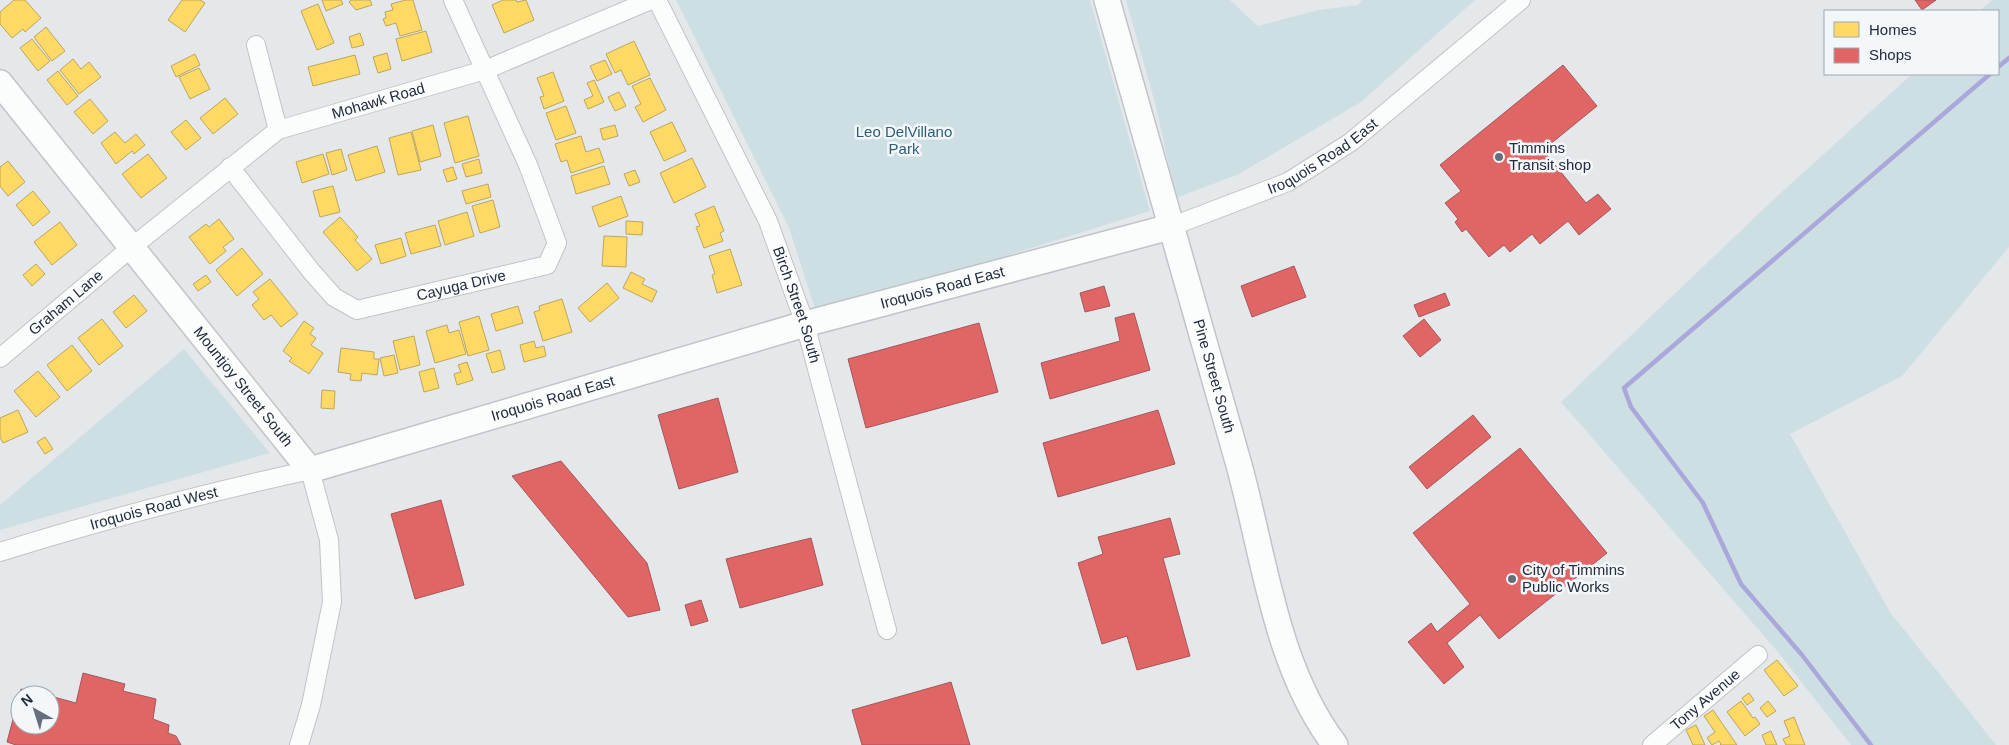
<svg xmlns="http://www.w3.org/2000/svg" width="2009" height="745" font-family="Helvetica,sans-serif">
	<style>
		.green { fill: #cedfe4 }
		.homes { fill: #ffd966; stroke: #bda55a }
		.shops { fill: #e06666; stroke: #a7555a }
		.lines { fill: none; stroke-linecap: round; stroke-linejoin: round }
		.stream { stroke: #aaa7da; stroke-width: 4.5 }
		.street-casing { stroke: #c0c4c7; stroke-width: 20 }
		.secondary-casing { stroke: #c0c4c8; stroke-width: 28 }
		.street { stroke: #fbfcfc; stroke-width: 18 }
		.secondary { stroke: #fbfcfc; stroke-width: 25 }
		.poi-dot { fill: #666e7b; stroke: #f4f7fa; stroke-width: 2 }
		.labels { text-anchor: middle; stroke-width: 5; stroke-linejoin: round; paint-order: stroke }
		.street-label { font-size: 15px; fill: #222c3f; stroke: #f4f7fa }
		.park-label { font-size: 15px; fill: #2c5f77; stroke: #f4f7fa }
		.poi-label { font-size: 15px; fill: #222c3f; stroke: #f4f7fa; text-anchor: start }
	</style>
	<rect width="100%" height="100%" fill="#e5e8eb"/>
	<g class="green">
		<path d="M676,0H1090L1150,211L817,315L789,228Z"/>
		<path d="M1126,0H1230L1258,26L1318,10L1358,5L1362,0H1475L1361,102L1239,174L1176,198L1156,107Z"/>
		<path d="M1992,0H2009V247L1902,376L1790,434L1890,612L1996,745H1851L1777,651L1561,402L1772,201L1912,74H1998V11H1980Z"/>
		<path d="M184,349L270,453L0,530V505Z"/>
	</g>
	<g class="homes">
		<path d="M14,0H25L41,18L25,32L23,29L12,38L0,24V12Z"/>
		<path d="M182,0H200L205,3L185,32L168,20Z"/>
		<path d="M322,0H341L343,4L326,11Z"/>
		<path d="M351,0H370L372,5L356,10L349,2Z"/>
		<path d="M406,0H413L422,30L400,36L396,23L386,26L383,19L386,18L385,12L393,10L391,4Z"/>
		<path d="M503,0H516L517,2L526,0L534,20L504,33L492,5Z"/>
		<path d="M318,4L334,43L317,50L301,11Z"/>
		<path d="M46,27L65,51L52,61L34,37Z"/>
		<path d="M426,31L432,52L402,61L396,39Z"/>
		<path d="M360,33L364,45L352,48L349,37Z"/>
		<path d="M32,39L50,61L38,71L20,48Z"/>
		<path d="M634,41L650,75L628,85L621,70L615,73L606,54Z"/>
		<path d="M387,53L391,69L378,73L373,57Z"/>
		<path d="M195,54L200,65L176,77L171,66Z"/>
		<path d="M355,55L360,74L313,86L308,67Z"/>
		<path d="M73,59L81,69L89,62L101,77L79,94L60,70Z"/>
		<path d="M605,60L612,74L597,81L590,66Z"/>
		<path d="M199,68L210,89L190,99L179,77Z"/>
		<path d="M58,71L78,96L67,105L47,80Z"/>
		<path d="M553,72L564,101L544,109L540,97L544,96L537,78Z"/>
		<path d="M650,78L666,110L643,122L635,107L641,104L632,86Z"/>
		<path d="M594,80L604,102L588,109L584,100L593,96L587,83Z"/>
		<path d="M619,92L626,106L615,111L608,97Z"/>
		<path d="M225,98L238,114L213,134L200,118Z"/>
		<path d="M90,99L108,121L93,134L74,112Z"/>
		<path d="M566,106L576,133L556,140L546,113Z"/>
		<path d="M468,116L479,156L455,163L444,123Z"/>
		<path d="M186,120L201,138L186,150L171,132Z"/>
		<path d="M672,122L686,151L664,161L650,132Z"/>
		<path d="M433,125L441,156L420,162L412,131Z"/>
		<path d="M615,125L618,136L603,140L600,129Z"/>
		<path d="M115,132L125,143L136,134L145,145L134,154L132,151L116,164L101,143Z"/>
		<path d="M411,132L421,170L398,175L389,138Z"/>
		<path d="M581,136L586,152L599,148L604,162L571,173L567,160L561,162L555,144Z"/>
		<path d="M377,146L385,172L356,181L348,155Z"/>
		<path d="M341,149L347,170L332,175L326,153Z"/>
		<path d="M148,154L167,178L141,198L122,174Z"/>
		<path d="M323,154L329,174L302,183L296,162Z"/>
		<path d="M692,158L706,187L674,203L660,173Z"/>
		<path d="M479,159L482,173L466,177L462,164Z"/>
		<path d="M8,161L25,182L8,196L0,186V167Z"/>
		<path d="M604,166L610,184L576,194L571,176Z"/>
		<path d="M453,167L457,179L447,182L443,170Z"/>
		<path d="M635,170L640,182L629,186L624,174Z"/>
		<path d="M488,184L491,197L466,204L462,191Z"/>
		<path d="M333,186L340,212L320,217L313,191Z"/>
		<path d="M33,191L50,212L33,226L16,205Z"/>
		<path d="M621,196L628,216L599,227L592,207Z"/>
		<path d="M493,200L500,227L480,233L472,206Z"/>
		<path d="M714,206L724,231L720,233L723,241L704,248L696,227L700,226L695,214Z"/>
		<path d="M467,212L474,236L445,245L438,221Z"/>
		<path d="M340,217L358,237L355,240L372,259L357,271L323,232Z"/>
		<path d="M219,219L234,239L223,247L226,251L210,264L189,237L206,224L209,227Z"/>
		<path d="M626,221L643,222L642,235L626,234Z"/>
		<path d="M60,222L77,245L52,265L34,242Z"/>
		<path d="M435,225L441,246L411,254L405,233Z"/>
		<path d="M604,236L627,237L626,267L602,266Z"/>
		<path d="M401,238L406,256L381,264L375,245Z"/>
		<path d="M242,248L263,274L237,296L216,270Z"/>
		<path d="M730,249L742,285L717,293L712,275L715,274L709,256Z"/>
		<path d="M36,264L45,274L32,286L23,275Z"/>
		<path d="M631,272L645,279L642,284L657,291L652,302L623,288Z"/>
		<path d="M206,275L211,282L198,291L193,284Z"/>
		<path d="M270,279L298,314L281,327L271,315L264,320L252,305L259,299L253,292Z"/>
		<path d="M607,283L619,298L590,322L578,308Z"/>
		<path d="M134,295L147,311L126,328L113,312Z"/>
		<path d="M562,299L572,332L543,341L534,312L540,310L539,306Z"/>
		<path d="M518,306L523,323L496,331L491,314Z"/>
		<path d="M479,316L489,350L468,356L459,322Z"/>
		<path d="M102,319L123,346L99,365L78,338Z"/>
		<path d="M304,321L314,328L310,334L316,338L311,345L323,353L309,374L289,361L292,358L283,351Z"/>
		<path d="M447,325L449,333L459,330L466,354L435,363L426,331Z"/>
		<path d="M414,336L420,365L400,370L393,341Z"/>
		<path d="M534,341L536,348L544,346L546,356L524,362L520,345Z"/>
		<path d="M72,345L92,371L67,391L47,365Z"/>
		<path d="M341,348L374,352V359H379L377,375L362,373L361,381L350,380L351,374L338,372Z"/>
		<path d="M500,350L505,369L492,373L486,354Z"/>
		<path d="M394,355L398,373L384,376L380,358Z"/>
		<path d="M467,362L473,380L457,385L454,374L461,372L458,365Z"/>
		<path d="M434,368L439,388L424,392L419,372Z"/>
		<path d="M38,371L60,397L36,417L14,391Z"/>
		<path d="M322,390L335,391L334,409L321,408Z"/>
		<path d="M18,410L28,432L3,443L0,437V418Z"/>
		<path d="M45,437L53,449L45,454L37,442Z"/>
		<path d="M1777,660L1798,686L1784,696L1764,670Z"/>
		<path d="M1749,693L1754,700L1747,705L1742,698Z"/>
		<path d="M1741,701L1753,718L1755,717L1760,724L1745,736L1727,712Z"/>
		<path d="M1768,701L1776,711L1767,717L1760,708Z"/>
		<path d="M1713,710L1737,745H1720L1721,744L1719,741L1712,745L1707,738L1715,732L1704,716Z"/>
		<path d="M1794,717L1805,745H1786L1783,739L1790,736L1784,721Z"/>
		<path d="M1696,725L1705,745H1693L1686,730Z"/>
		<path d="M1771,731L1777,745H1766L1762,735Z"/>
	</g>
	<g class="shops">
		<path d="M1915,0H1936L1922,10Z"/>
		<path d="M1563,65L1597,106L1543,150L1586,203L1598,194L1611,209L1579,235L1568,221L1540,244L1532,234L1510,252L1504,245L1489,257L1466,229L1462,232L1455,222L1458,219L1445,203L1461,191L1440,165Z"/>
		<path d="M1294,266L1306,297L1252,317L1241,286Z"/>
		<path d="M1104,286L1110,306L1085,312L1080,293Z"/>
		<path d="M1445,293L1450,305L1419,317L1414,305Z"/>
		<path d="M1134,313L1150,370L1050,399L1041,363L1120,341L1115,318Z"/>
		<path d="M1424,319L1441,340L1420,357L1403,336Z"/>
		<path d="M979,323L998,392L866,428L848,359Z"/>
		<path d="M718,398L738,472L679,489L658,415Z"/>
		<path d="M1158,410L1175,464L1058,497L1043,443Z"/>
		<path d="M1473,415L1491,437L1427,489L1409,467Z"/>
		<path d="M1520,448L1607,553L1499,639L1480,615L1447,643L1464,667L1444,684L1408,642L1431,623L1437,632L1470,604L1413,533Z"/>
		<path d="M561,461L647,563L660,610L628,617L512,476Z"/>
		<path d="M441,500L464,585L415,599L391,514Z"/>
		<path d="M1170,518L1180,554L1163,558L1190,656L1137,670L1127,636L1102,644L1078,563L1103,554L1098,537Z"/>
		<path d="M811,538L823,585L740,608L726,559Z"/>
		<path d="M701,600L708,621L691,626L685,605Z"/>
		<path d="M83,673L125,684L123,691L156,699L153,719L169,725L168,733L176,736L181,745H16L7,742L21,689L45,695H20V725H50V696L76,703Z"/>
		<path d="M951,682L970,745H862L852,710Z"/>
	</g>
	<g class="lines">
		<g class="stream">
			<path d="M1998,67L2009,58"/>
			<path d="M1871,745L1802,655L1741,584L1703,503L1631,407L1624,388L1990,74"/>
		</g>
		<defs>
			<g id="street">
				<path id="s1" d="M657,0L768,221L805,324L887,630"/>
				<path d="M256,45L278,130"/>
				<path id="s2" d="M230,167L311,271L334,297L357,310L547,265L557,243L528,165L453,0"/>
				<path id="s3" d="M1170,227L1288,182L1351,142L1521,0"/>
				<path id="s4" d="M0,358L132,247L278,130L485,70L651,0"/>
				<path id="s5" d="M0,552C102,520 206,493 310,470L329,540L332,602L311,705L299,745"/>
				<path id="s6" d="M1652,745L1758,655"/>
			</g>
			<g id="secondary">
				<path id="s7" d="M1107,0C1150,155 1196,310 1239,465C1265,559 1275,665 1335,745"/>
				<path id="s8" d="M0,83L310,470L805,324L1170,227"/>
			</g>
		</defs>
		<use href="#street" class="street-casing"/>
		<use href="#secondary" class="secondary-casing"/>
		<use href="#street" class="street"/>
		<use href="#secondary" class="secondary"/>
	</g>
	<g class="poi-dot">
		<circle cx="1499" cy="157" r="5"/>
		<circle cx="1512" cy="579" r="5"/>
	</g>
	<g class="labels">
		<g class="street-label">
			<text dy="5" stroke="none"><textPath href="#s4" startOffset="464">Mohawk Road</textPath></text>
			<text dy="5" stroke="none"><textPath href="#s3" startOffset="169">Iroquois Road East</textPath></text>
			<text dy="5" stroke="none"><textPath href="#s2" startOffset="300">Cayuga Drive</textPath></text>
			<text dy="5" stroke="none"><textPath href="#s8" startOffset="1154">Iroquois Road East</textPath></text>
			<text dy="5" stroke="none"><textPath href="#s4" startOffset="86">Graham Lane</textPath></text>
			<text dy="5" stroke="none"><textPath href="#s1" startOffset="336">Birch Street South</textPath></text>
			<text dy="5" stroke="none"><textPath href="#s7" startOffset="391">Pine Street South</textPath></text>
			<text dy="5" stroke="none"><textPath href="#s8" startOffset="389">Mountjoy Street South</textPath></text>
			<text dy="5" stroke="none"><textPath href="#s8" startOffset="749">Iroquois Road East</textPath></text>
			<text dy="5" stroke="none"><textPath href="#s5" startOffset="160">Iroquois Road West</textPath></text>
			<text dy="5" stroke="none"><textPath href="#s6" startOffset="70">Tony Avenue</textPath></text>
		</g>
		<g class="park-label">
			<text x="904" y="137">Leo DelVillano<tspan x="904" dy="17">Park</tspan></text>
		</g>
		<g class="poi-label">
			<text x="1509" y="153">Timmins<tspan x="1509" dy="17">Transit shop</tspan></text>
			<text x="1522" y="575">City of Timmins<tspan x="1522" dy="17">Public Works</tspan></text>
		</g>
	</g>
	<rect x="1824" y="10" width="175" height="65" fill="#f4f7fa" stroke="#a0a6af"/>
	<rect x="1834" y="22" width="25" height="15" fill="#ffd966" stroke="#a0a6af"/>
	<text x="1869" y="35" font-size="15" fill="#222c3f">Homes</text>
	<rect x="1834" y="48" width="25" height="15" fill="#e06666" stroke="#a0a6af"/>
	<text x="1869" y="60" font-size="15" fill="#222c3f">Shops</text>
	<g transform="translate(35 710) rotate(321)"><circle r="24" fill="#f4f7fa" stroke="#a0a6af"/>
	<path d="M0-4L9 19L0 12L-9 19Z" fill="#666e7b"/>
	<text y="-8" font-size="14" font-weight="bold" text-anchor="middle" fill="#222c3f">N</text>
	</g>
</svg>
